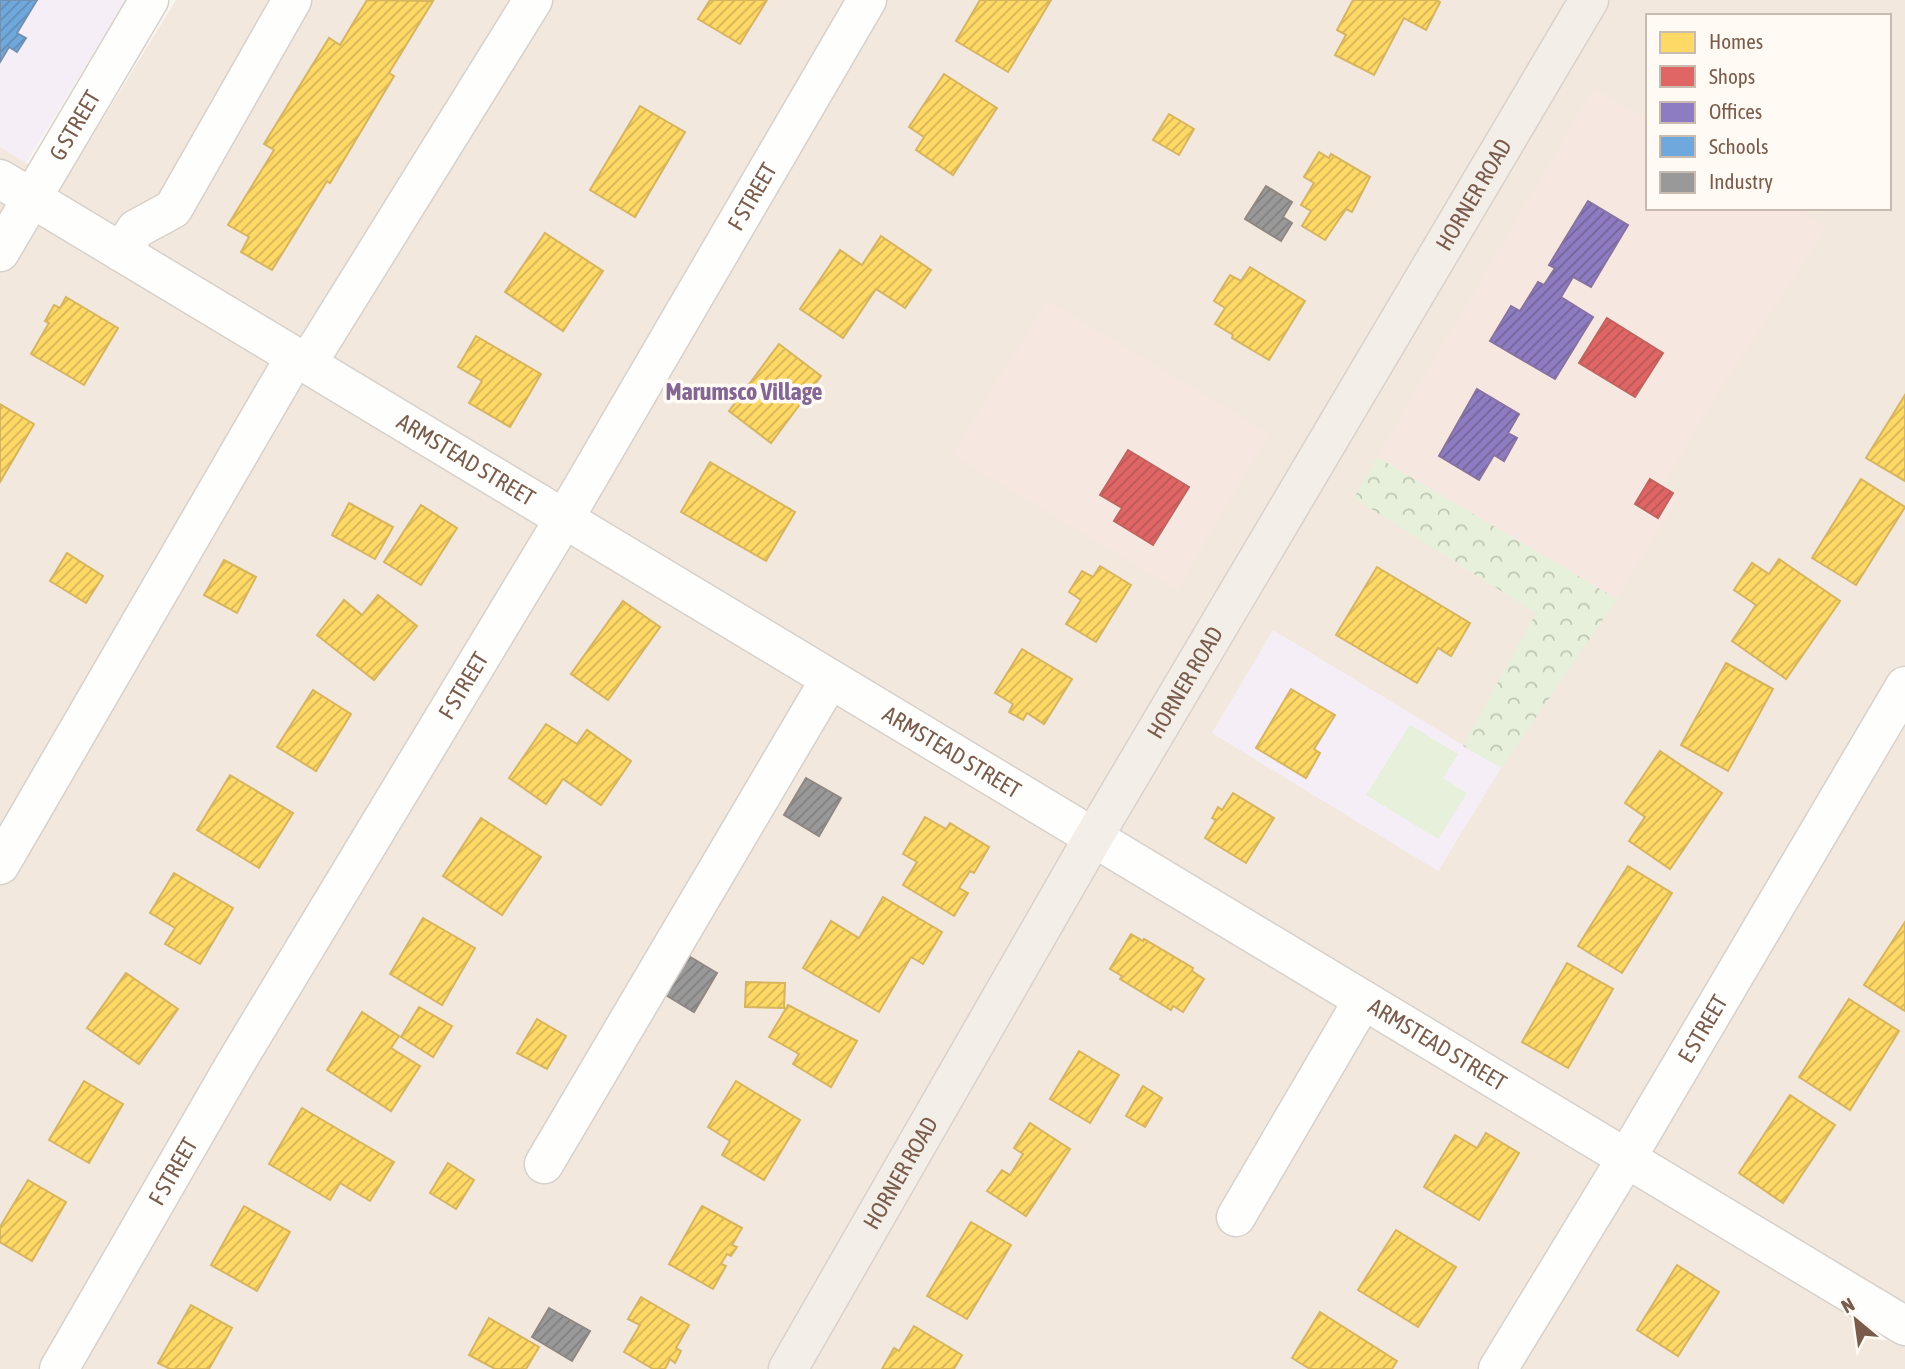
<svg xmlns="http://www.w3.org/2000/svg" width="1905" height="1369" font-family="'Asap Condensed',sans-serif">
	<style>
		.residential { fill: #f2e8de; fill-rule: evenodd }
		.commercial { fill: #f6e8e1 }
		.education { fill: #f6eef6 }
		.green { fill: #e7f0db }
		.forest { fill: url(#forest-crowns) }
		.homes { fill: url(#homes-hatch); stroke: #d7b45e; stroke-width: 2 }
		.shops { fill: url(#shops-hatch); stroke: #c1635e; stroke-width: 2 }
		.offices { fill: url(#offices-hatch); stroke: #8872a0; stroke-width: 2 }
		.schools { fill: url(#schools-hatch); stroke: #7291b1; stroke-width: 2 }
		.industry { fill: url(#industry-hatch); stroke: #908782; stroke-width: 2 }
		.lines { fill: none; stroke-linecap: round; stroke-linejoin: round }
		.minor-casing { stroke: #d7d1cb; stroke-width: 41 }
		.major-casing { stroke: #dad1cc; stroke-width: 41 }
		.minor { stroke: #fefefd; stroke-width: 38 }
		.major { stroke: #f3eee8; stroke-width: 38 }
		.labels { text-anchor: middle; stroke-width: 7; stroke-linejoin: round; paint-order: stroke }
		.street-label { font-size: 23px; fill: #7a5c4d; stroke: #fffaf3 }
		.neighbourhood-label { font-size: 24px; font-weight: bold; fill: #846695; stroke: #fffaf3 }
	</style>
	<defs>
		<pattern id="forest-crowns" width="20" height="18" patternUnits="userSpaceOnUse" patternTransform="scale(1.75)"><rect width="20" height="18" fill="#e7f0db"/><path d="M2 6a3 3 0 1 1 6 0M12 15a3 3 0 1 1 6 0" fill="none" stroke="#c0c6b4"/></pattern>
		<pattern id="homes-hatch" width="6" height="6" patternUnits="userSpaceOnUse" patternTransform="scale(1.75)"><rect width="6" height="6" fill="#ffd966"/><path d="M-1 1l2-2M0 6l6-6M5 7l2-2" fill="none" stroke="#d3b356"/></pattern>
		<pattern id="shops-hatch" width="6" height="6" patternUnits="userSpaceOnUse" patternTransform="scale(1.75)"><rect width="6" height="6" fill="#e06666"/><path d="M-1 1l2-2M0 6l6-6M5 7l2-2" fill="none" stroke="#bb5756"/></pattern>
		<pattern id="offices-hatch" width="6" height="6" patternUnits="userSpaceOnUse" patternTransform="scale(1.75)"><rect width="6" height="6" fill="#8e7cc3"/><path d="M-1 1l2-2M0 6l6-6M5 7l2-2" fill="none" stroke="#746498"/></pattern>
		<pattern id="schools-hatch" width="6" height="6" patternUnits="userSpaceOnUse" patternTransform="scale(1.75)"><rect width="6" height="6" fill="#6fa8dc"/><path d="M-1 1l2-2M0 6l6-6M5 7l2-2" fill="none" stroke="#608cb5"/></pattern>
		<pattern id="industry-hatch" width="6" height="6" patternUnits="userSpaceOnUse" patternTransform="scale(1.75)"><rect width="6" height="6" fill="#999"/><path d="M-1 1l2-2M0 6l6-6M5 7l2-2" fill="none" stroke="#82807f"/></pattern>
	</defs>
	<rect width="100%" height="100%" fill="#f9f5f0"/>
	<path class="residential" d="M176,0H1905V1369H0V147L63,184ZM1648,16H1889V208H1648Z"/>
	<g class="commercial">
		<path d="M1594,88L1648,120V208H1796L1827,227L1721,388L1663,485L1679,495L1617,599L1377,457Z"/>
		<path d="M1047,301L1269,433L1177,590L952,455Z"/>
	</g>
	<g class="education">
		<path d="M0,0H126L26,163L0,147Z"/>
		<path d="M1273,630L1501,768L1438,871L1212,733Z"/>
	</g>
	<path class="green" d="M1410,725L1458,754L1443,778L1467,793L1438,839L1366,795Z"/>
	<path class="forest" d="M1377,457L1617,599L1501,768L1463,746L1536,613L1354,498Z"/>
	<g class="homes">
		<path d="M367,0L433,1L389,73L394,76L330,183L327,181L272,270L241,252L249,237L228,225L274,150L264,144L329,38L340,45Z"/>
		<path d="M710,0H767L740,44L698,19Z"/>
		<path d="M980,0H1051L1008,72L956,41Z"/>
		<path d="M1353,0H1437L1440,2L1426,30L1404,18L1374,75L1335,55L1346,35L1337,30Z"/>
		<path d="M944,74L997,108L953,175L916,150L924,137L909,127Z"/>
		<path d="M640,106L685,132L635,217L590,190Z"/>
		<path d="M1169,114L1194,129L1179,155L1153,140Z"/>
		<path d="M1319,152L1329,158L1331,154L1370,177L1352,212L1346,209L1325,240L1302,226L1311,211L1301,205L1314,183L1304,177Z"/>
		<path d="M545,233L603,271L563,331L505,292Z"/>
		<path d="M881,236L931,270L905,308L876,289L843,338L800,309L840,250L862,265Z"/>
		<path d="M1250,267L1305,301L1269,360L1232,338L1233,335L1215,324L1225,308L1214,301L1230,275L1241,281Z"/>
		<path d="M66,297L118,328L84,385L31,354L49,323L45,321L54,305L60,308Z"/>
		<path d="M476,336L541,374L510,427L469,403L482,381L458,367Z"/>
		<path d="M779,344L821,376L771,443L729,411Z"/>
		<path d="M1905,395V481L1866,458Z"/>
		<path d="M0,404L34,424L0,482Z"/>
		<path d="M710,462L795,512L766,561L681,512Z"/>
		<path d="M1861,479L1905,507L1856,585L1812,558Z"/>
		<path d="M349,503L393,527L375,559L332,535Z"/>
		<path d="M421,505L457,528L421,585L384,562Z"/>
		<path d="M67,553L103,576L86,603L50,581Z"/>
		<path d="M1779,559L1840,601L1786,679L1732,641L1756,605L1734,590L1752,563L1769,574Z"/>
		<path d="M224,560L256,577L237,613L204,595Z"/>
		<path d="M1100,566L1131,585L1096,642L1066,624L1081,600L1069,592L1082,571L1093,577Z"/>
		<path d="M1377,567L1470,623L1451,656L1438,648L1417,683L1336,635Z"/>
		<path d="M378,595L417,626L374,680L317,635L344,600L362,615Z"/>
		<path d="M623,601L660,627L608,700L571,674Z"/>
		<path d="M1022,649L1072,679L1044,724L1027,713L1023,720L1009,712L1013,704L995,693Z"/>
		<path d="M1726,663L1773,689L1728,771L1681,745Z"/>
		<path d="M1291,689L1335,715L1314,749L1320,753L1306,778L1256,748Z"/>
		<path d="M313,690L351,714L316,771L277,747Z"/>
		<path d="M546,724L577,744L587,730L631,761L601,805L563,779L546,804L509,778Z"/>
		<path d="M1660,751L1722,793L1670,869L1629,841L1645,817L1625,803Z"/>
		<path d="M230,775L293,813L259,868L197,830Z"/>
		<path d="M1233,793L1274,818L1246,863L1205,838L1216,820L1212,818L1218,807L1222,810Z"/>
		<path d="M925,817L946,829L950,823L989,847L974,873L970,871L959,888L968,893L954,916L903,885L917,862L903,854Z"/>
		<path d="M481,818L541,857L502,915L443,876Z"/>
		<path d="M1628,866L1672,893L1622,973L1578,946Z"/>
		<path d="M174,873L233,908L200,964L165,944L175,928L150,913Z"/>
		<path d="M883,897L942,932L923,964L911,957L879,1012L803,968L831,921L859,938Z"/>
		<path d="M423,918L475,948L442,1005L390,974Z"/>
		<path d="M1905,922V1011L1864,985Z"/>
		<path d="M1131,934L1143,941L1144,939L1193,968L1192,971L1204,979L1183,1012L1173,1006L1171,1010L1120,979L1122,976L1110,969Z"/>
		<path d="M1567,963L1613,989L1568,1068L1522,1042Z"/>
		<path d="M126,973L178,1009L139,1064L87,1028Z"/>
		<path d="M746,982L785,983L784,1008L745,1007Z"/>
		<path d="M1849,999L1899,1031L1850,1110L1799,1077Z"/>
		<path d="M788,1005L857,1041L831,1087L793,1064L799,1054L769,1037Z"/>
		<path d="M419,1007L452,1026L433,1057L401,1037Z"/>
		<path d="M362,1012L399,1036L391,1048L420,1066L391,1111L327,1070Z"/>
		<path d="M537,1019L566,1036L547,1069L517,1053Z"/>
		<path d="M1079,1051L1119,1075L1090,1123L1050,1099Z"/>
		<path d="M84,1081L123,1104L89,1163L49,1140Z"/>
		<path d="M736,1081L800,1120L764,1180L722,1155L730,1141L708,1127Z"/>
		<path d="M1143,1086L1162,1098L1145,1127L1126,1116Z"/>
		<path d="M1790,1095L1835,1125L1783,1203L1739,1173Z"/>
		<path d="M302,1108L394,1162L370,1201L340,1183L330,1200L269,1164Z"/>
		<path d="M1030,1123L1070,1149L1026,1216L987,1191L1002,1170L1010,1175L1023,1154L1014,1148Z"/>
		<path d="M1486,1133L1519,1153L1479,1220L1424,1187L1455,1135L1477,1148Z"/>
		<path d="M448,1163L474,1180L456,1209L430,1193Z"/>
		<path d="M28,1180L66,1202L32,1261L0,1242V1227Z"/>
		<path d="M244,1206L290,1232L257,1291L211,1265Z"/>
		<path d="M702,1206L742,1228L732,1245L737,1247L731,1256L727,1254L721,1264L726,1266L713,1289L669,1264Z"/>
		<path d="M971,1222L1011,1245L967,1319L927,1296Z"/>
		<path d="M1396,1230L1456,1267L1418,1327L1358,1290Z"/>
		<path d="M1677,1265L1719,1292L1678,1356L1637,1330Z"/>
		<path d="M641,1297L689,1325L676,1348L681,1351L675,1363L670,1359L665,1369H653L624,1352L640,1325L628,1319Z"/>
		<path d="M191,1305L232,1328L209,1369H170L158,1363Z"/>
		<path d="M1320,1312L1397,1361L1392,1369H1310L1292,1358Z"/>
		<path d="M489,1318L539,1347L526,1369H495L469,1355Z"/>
		<path d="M914,1326L962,1355L954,1369H882L894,1348L899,1351Z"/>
	</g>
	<g class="shops">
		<path d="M1607,318L1663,353L1635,397L1579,363Z"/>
		<path d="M1128,450L1189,487L1153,545L1114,521L1122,508L1100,495Z"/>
		<path d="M1650,479L1673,493L1658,518L1635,504Z"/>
	</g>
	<g class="offices">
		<path d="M1588,201L1628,225L1591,287L1573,277L1561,297L1593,317L1555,379L1490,341L1511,306L1520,311L1538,282L1544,285L1555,268L1549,265Z"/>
		<path d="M1477,389L1519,414L1508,433L1517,438L1504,461L1494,455L1479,480L1439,456Z"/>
	</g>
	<path class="schools" d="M0,0H37L17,33L26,38L17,52L9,47L0,62Z"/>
	<g class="industry">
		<path d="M1266,186L1292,202L1283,217L1292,223L1281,241L1245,219Z"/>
		<path d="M806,778L841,798L819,836L784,815Z"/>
		<path d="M687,955L717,973L694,1012L664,994Z"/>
		<path d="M549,1308L590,1331L572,1361L532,1337Z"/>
	</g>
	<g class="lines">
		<defs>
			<g id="minor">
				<path id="s1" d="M0,179L1905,1326"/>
				<path id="s2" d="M0,252L149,0"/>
				<path d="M121,252L136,229L173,209L292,0"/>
				<path d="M307,364L533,0"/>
				<path d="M0,865L295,357"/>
				<path d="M544,1164L830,679"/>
				<path d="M1236,1217L1363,1000"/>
				<path id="s3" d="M59,1369L235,1064L564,519L867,0"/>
				<path id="s4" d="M1498,1369L1626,1159L1905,686"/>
			</g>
			<g id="major">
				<path id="s5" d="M788,1369L1093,838L1589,0"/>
			</g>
		</defs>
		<use href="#minor" class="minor-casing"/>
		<use href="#major" class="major-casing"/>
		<use href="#minor" class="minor"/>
		<use href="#major" class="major"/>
	</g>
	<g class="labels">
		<g class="street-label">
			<text dy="8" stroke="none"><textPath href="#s2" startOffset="147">G STREET</textPath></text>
			<text dy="8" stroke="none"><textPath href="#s5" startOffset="1360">HORNER ROAD</textPath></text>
			<text dy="8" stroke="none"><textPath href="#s3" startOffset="1362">F STREET</textPath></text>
			<text dy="8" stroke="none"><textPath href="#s1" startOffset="544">ARMSTEAD STREET</textPath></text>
			<text dy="8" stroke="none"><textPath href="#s5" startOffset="793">HORNER ROAD</textPath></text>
			<text dy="8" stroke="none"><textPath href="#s3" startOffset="794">F STREET</textPath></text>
			<text dy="8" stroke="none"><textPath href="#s1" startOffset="1111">ARMSTEAD STREET</textPath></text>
			<text dy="8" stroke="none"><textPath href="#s4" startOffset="397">E STREET</textPath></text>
			<text dy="8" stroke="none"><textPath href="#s1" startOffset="1678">ARMSTEAD STREET</textPath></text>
			<text dy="8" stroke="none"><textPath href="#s3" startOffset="228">F STREET</textPath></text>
			<text dy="8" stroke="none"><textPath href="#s5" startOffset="226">HORNER ROAD</textPath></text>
		</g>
		<g class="neighbourhood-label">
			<text x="744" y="400">Marumsco Village</text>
		</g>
	</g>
	<rect x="1646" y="14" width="245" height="196" fill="#fffaf3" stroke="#cabbb1" stroke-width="2"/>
	<rect x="1660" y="32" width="35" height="21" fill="#ffd966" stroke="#cabbb1" stroke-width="2"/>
	<text x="1709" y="49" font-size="21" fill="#7a5c4d">Homes</text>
	<rect x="1660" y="66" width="35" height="21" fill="#e06666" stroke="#cabbb1" stroke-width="2"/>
	<text x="1709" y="84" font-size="21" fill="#7a5c4d">Shops</text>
	<rect x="1660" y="102" width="35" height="21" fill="#8e7cc3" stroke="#cabbb1" stroke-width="2"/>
	<text x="1709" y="119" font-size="21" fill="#7a5c4d">Offices</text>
	<rect x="1660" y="136" width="35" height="21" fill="#6fa8dc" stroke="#cabbb1" stroke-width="2"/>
	<text x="1709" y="154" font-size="21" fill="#7a5c4d">Schools</text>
	<rect x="1660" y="172" width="35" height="21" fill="#999999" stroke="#cabbb1" stroke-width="2"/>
	<text x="1709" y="189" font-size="21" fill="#7a5c4d">Industry</text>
	<g transform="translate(1856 1320) rotate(331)" stroke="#fffaf3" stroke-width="5" paint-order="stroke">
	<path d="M0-5L12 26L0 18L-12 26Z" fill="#7a5c4d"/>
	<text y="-10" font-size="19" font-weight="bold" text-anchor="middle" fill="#7a5c4d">N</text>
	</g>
</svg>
